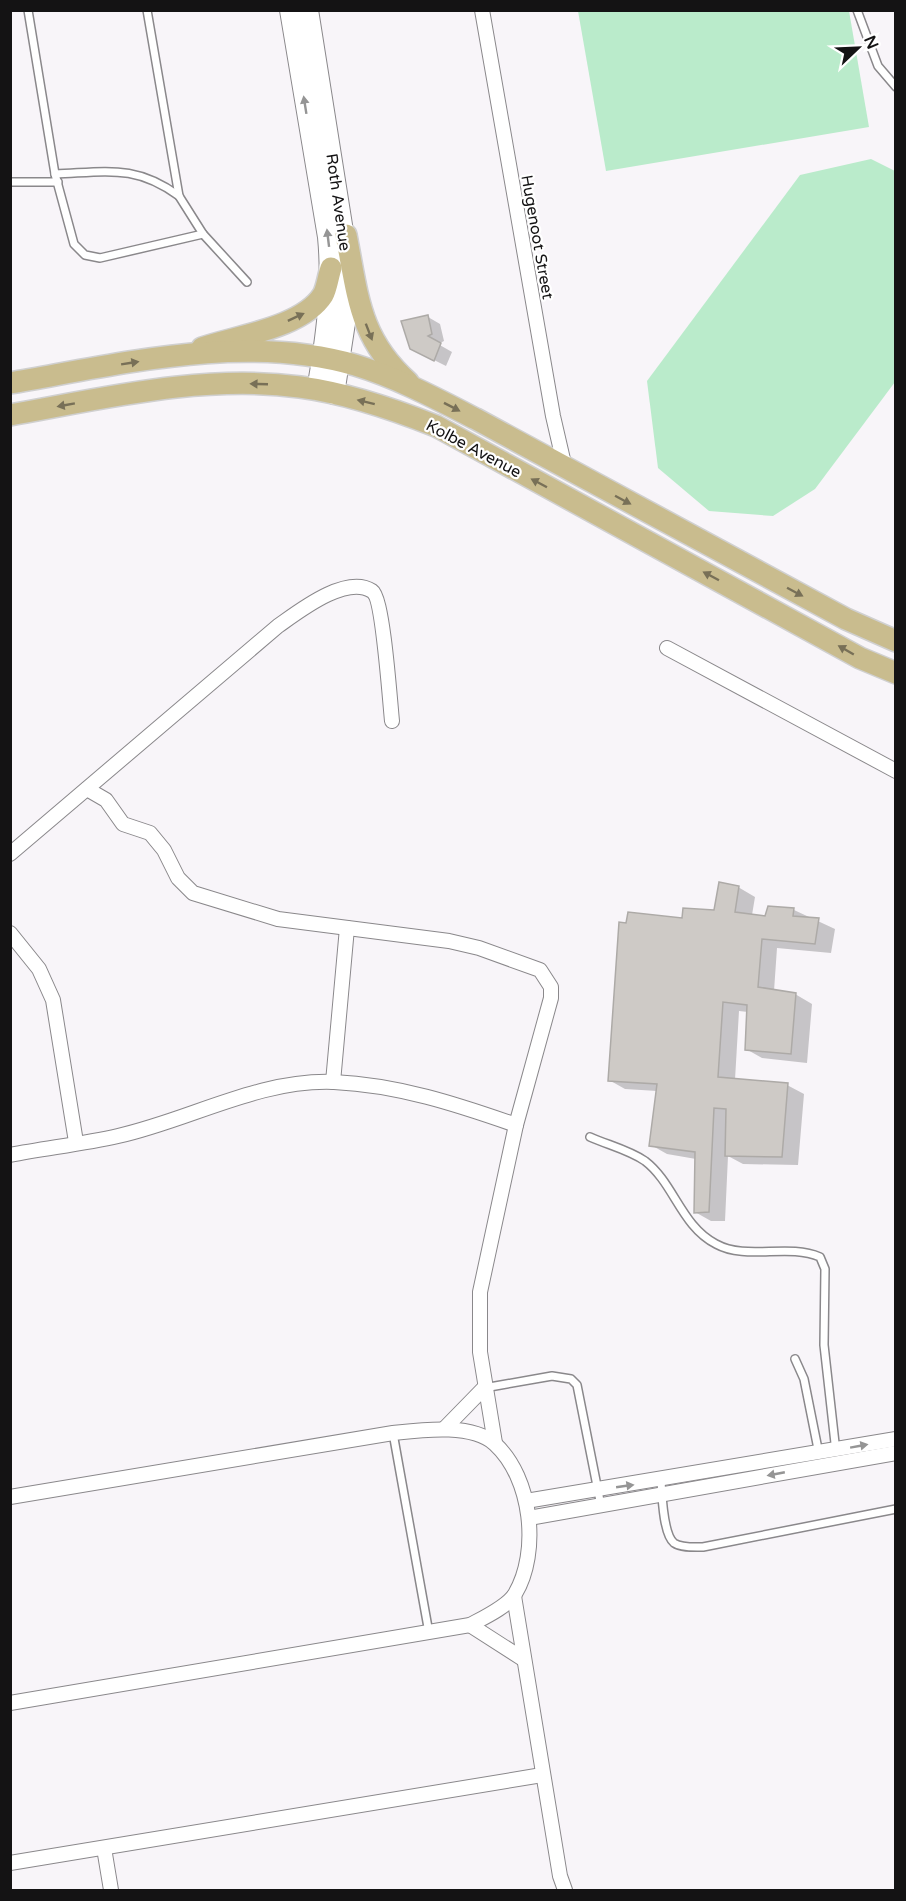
<svg xmlns="http://www.w3.org/2000/svg" width="906" height="1901" font-family="'Varela Round',sans-serif">
	<style>
		.pitch { fill: #baebcb }
		.shadow { fill: #0003 }
		.building { fill: #cecac6; stroke: #adaaa7; stroke-width: 1.5 }
		.lines { fill: none; stroke-linecap: round; stroke-linejoin: round }
		.lane-casing { stroke: #8a888b; stroke-width: 10 }
		.street-casing { stroke: #8a888b; stroke-width: 16 }
		.secondary-casing { stroke: #8a888b; stroke-width: 22 }
		.primary-casing { stroke: #d0d0d0; stroke-width: 24 }
		.lane { stroke: #fff; stroke-width: 7 }
		.street { stroke: #fff; stroke-width: 14 }
		.secondary { stroke: #fff; stroke-width: 20 }
		.primary { stroke: #c9bc8e; stroke-width: 21 }
		.oneway { fill: #959595 }
		.oneway2 { fill: #787057 }
		.labels { text-anchor: middle; stroke-width: 4.5; stroke-linejoin: round; paint-order: stroke }
		.street-label { font-size: 16px; fill: #141314; stroke: #fff }
	</style>
	<rect width="100%" height="100%" fill="#f8f5f9"/>
	<g class="pitch">
		<path d="M578,11H849L869,127L606,171Z"/>
		<path d="M871,159L895,171V382L815,489L773,516L709,511L658,468L647,381L800,175Z"/>
	</g>
	<g class="shadow">
		<path d="M428,317L440,324L444,341L438,344L452,352L446,366L424,355Z"/>
		<path d="M738,887L755,897L752,915L766,917L794,910L835,929L831,953L777,948L774,991L795,994L812,1004L807,1063L762,1058L746,1049L748,1012L739,1011L735,1080L787,1085L804,1094L798,1165L743,1164L728,1156L725,1221H711L695,1212L696,1159L667,1154L651,1145L657,1091L625,1089L609,1080L683,920L716,912Z"/>
	</g>
	<g class="building">
		<path d="M428,315L432,334L428,336L441,343L434,361L410,349L401,321Z"/>
		<path d="M719,882L739,886L735,912L765,916L768,906L794,908L793,916L819,918L815,944L762,939L758,987L796,993L791,1054L745,1050L747,1005L723,1002L718,1077L788,1083L782,1157L725,1156L726,1109L714,1108L709,1212L694,1213L695,1152L649,1146L657,1084L608,1081L619,922L626,923L628,912L682,918L683,908L714,910Z"/>
	</g>
	<g class="lines">
		<defs>
			<g id="lane">
				<path d="M28,10L55,174L74,244L85,255L100,258L203,234"/>
				<path d="M147,10L179,196L203,234L247,282"/>
				<path d="M857,10L878,66L896,87"/>
				<path d="M55,174C107,172 135,164 179,196"/>
				<path d="M10,182H58"/>
				<path d="M590,1137C608,1145 629,1150 645,1161C674,1183 681,1226 716,1244C747,1261 787,1243 820,1257L825,1269L824,1345L836,1452"/>
				<path d="M795,1359L804,1379L819,1454"/>
				<path d="M484,1388L552,1376L571,1379L577,1385L601,1506"/>
				<path d="M393,1433L429,1633"/>
				<path d="M661,1481C662,1495 663,1534 674,1543C681,1548 695,1547 703,1547L896,1509"/>
			</g>
			<g id="street">
				<path d="M482,10L553,416L565,468"/>
				<path d="M667,648L896,771"/>
				<path d="M87,789L106,800L123,824L150,833L164,850L178,878L193,893L278,919L449,941L479,948L540,970L551,987V998L516,1125L480,1292V1352L495,1443"/>
				<path d="M10,854L278,626C298,612 346,574 372,591C383,598 390,702 392,721"/>
				<path d="M10,933L39,969L53,1000L76,1142"/>
				<path d="M333,1082L347,928"/>
				<path d="M10,1155C46,1148 83,1144 118,1136C190,1120 259,1079 334,1082C398,1085 456,1104 516,1125"/>
				<path d="M444,1429L484,1388"/>
				<path d="M10,1497L393,1433C421,1430 472,1423 495,1444C532,1478 540,1552 515,1594C507,1607 483,1618 470,1625L10,1703"/>
				<path d="M526,1501L896,1439"/>
				<path d="M529,1518L896,1453"/>
				<path d="M514,1596L560,1876L565,1890"/>
				<path d="M470,1625L523,1659"/>
				<path d="M104,1848L111,1890"/>
				<path d="M10,1863L542,1775"/>
			</g>
			<g id="secondary">
				<path d="M290,10L328,237C333,289 326,339 317,390"/>
				<path d="M308,10L348,263V303L334,394"/>
			</g>
			<g id="primary">
				<path d="M346,235C358,296 359,338 408,382"/>
				<path d="M202,348C236,336 302,328 323,295C327,288 328,277 331,268"/>
				<path d="M10,383C121,364 244,333 355,365C398,378 437,399 476,419L846,619L896,641"/>
				<path d="M10,415C105,398 204,374 300,387C347,393 393,409 436,426L860,658L896,673"/>
			</g>
		</defs>
		<use href="#lane" class="lane-casing"/>
		<use href="#street" class="street-casing"/>
		<use href="#secondary" class="secondary-casing"/>
		<use href="#primary" class="primary-casing"/>
		<use href="#lane" class="lane"/>
		<use href="#street" class="street"/>
		<use href="#secondary" class="secondary"/>
		<use href="#primary" class="primary"/>
	</g>
	<defs><path id="oneway-solid" d="M-6-.8H1V-3.2L6.5 0L1 3.2V.8H-6Z" transform="scale(1.5)"/></defs>
	<g class="oneway">
		<use href="#oneway-solid" transform="translate(305 105) rotate(-99)"/>
		<use href="#oneway-solid" transform="translate(328 238) rotate(-97)"/>
		<use href="#oneway-solid" transform="translate(859 1446) rotate(-10)"/>
		<use href="#oneway-solid" transform="translate(776 1474) rotate(169)"/>
		<use href="#oneway-solid" transform="translate(625 1486) rotate(-8)"/>
	</g>
	<g class="oneway2">
		<use href="#oneway-solid" transform="translate(296 317) rotate(-25)"/>
		<use href="#oneway-solid" transform="translate(369 332) rotate(69)"/>
		<use href="#oneway-solid" transform="translate(130 363) rotate(-9)"/>
		<use href="#oneway-solid" transform="translate(259 384) rotate(-178)"/>
		<use href="#oneway-solid" transform="translate(366 402) rotate(-166)"/>
		<use href="#oneway-solid" transform="translate(66 405) rotate(170)"/>
		<use href="#oneway-solid" transform="translate(452 407) rotate(27)"/>
		<use href="#oneway-solid" transform="translate(539 483) rotate(-152)"/>
		<use href="#oneway-solid" transform="translate(623 500) rotate(28)"/>
		<use href="#oneway-solid" transform="translate(711 576) rotate(-152)"/>
		<use href="#oneway-solid" transform="translate(795 592) rotate(28)"/>
		<use href="#oneway-solid" transform="translate(846 650) rotate(-150)"/>
	</g>
	<g class="labels">
		<g class="street-label">
			<text transform="translate(339 202) rotate(82)" y="6">Roth Avenue</text>
			<text transform="translate(538 237) rotate(80)" y="6">Hugenoot Street</text>
			<text transform="translate(474 448) rotate(28)" y="6">Kolbe Avenue</text>
		</g>
	</g>
	<rect width="906" height="1901" fill="none" stroke="#141314" stroke-width="24"/>
	<g transform="translate(858 48) rotate(67)" stroke="#ffffff" stroke-width="4.5" paint-order="stroke">
	<path d="M0-4.5L10 22L0 15L-10 22Z" fill="#141314"/>
	<text y="-9" font-size="16" font-weight="bold" text-anchor="middle" fill="#141314">N</text>
	</g>
</svg>
